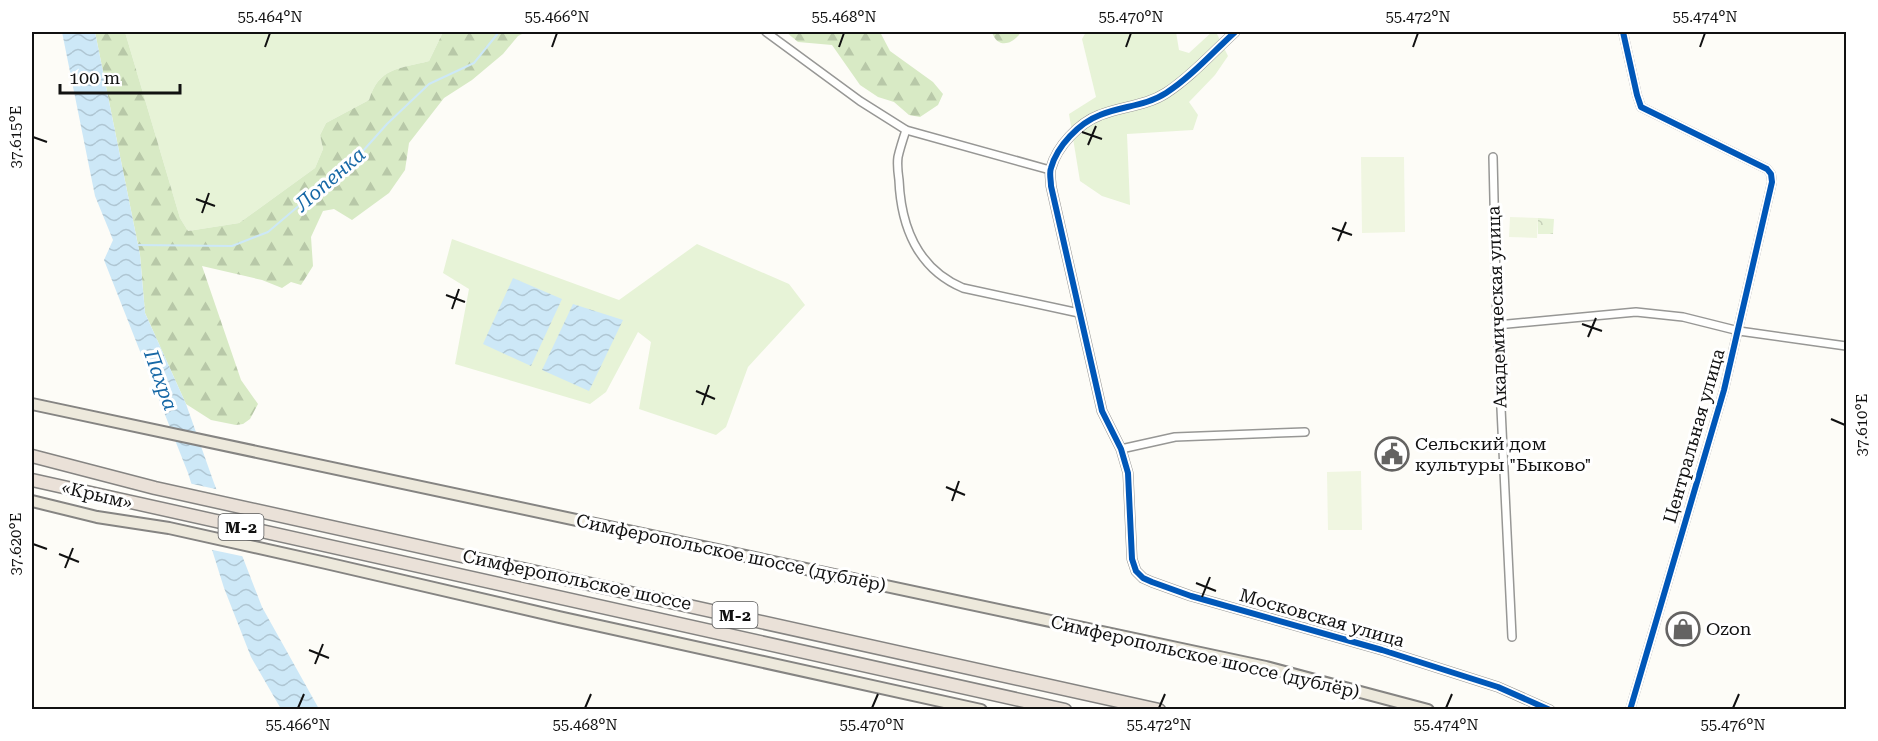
<svg xmlns="http://www.w3.org/2000/svg" width="1878" height="741" font-family="'Roboto Serif',serif">
	<style>
		.grass { fill: #e7f3d7 }
		.forest { fill: url(#forest-firs) }
		.park { fill: url(#park-crowns) }
		.pitch { fill: #f0f6e1 }
		.water { fill: url(#water-waves) }
		.pier { fill: #fdfcf7 }
		.lines { fill: none; stroke-linecap: round; stroke-linejoin: round }
		.stream { stroke: #cde8f7; stroke-width: 2 }
		.minor-casing { stroke: #979795; stroke-width: 10 }
		.tertiary-casing { stroke: #979795; stroke-width: 11 }
		.primary-casing { stroke: #858482; stroke-width: 14 }
		.motorway-casing { stroke: #858482; stroke-width: 15 }
		.minor { stroke: #fffffe; stroke-width: 7 }
		.tertiary { stroke: #fffffe; stroke-width: 8 }
		.primary { stroke: #ede9dc; stroke-width: 10 }
		.motorway { stroke: #eae1d8; stroke-width: 12 }
		.cycleway-casing { stroke: #fff; stroke-width: 10 }
		.cycleway { stroke: #0057b8; stroke-width: 6 }
		.ticks { fill: none; stroke: #111; stroke-width: 2 }
		.labels { text-anchor: middle; stroke-width: 6; stroke-linejoin: round; paint-order: stroke }
		.shield { fill: #fff; stroke: #585858; stroke-width: 1.5 }
		.shield-label { font-size: 16px; font-weight: bold; fill: #111 }
		.street-label { font-size: 18px; fill: #111; stroke: #fff }
		.poi-label { font-size: 18px; fill: #111; stroke: #fff; text-anchor: start }
		.water-label { font-size: 20px; font-style: italic; fill: #1768a6; stroke: #fff }
		.neatline { fill: none; stroke: #111; stroke-width: 2 }
		.ticks-label { font-size: 15px; text-anchor: middle; fill: #111 }
	</style>
	<defs>
		<pattern id="forest-firs" width="22" height="20" patternUnits="userSpaceOnUse" patternTransform="scale(1.5)"><rect width="22" height="20" fill="#d8eac5"/><path d="M5 1l3.5 6h-7zM16 11l3.5 6h-7z" fill="#b8c8a8"/></pattern>
		<pattern id="park-crowns" width="20" height="18" patternUnits="userSpaceOnUse" patternTransform="scale(1.5)"><rect width="20" height="18" fill="#e7f3d7"/><path d="M2 6a3 3 0 1 1 6 0M12 15a3 3 0 1 1 6 0" fill="none" stroke="#c5cfb8"/></pattern>
		<pattern id="water-waves" width="16" height="10" patternUnits="userSpaceOnUse" patternTransform="scale(1.5)"><rect width="16" height="10" fill="#cde8f7"/><path d="M0 5q4-4 8 0t8 0" fill="none" stroke="#afc6d3"/></pattern>
	</defs>
	<rect width="100%" height="100%" fill="#fdfcf7"/>
	<g class="grass">
		<path d="M125,32H443L429,61C399,69 379,67 369,100L326,123L320,135L323,149L315,168L239,223L188,231L180,218Z"/>
		<path d="M1086,32H1176L1179,50L1189,53L1212,32H1216L1228,56L1215,75L1189,102L1198,115L1193,130L1127,134L1130,205L1102,196L1080,181L1069,114L1096,97L1082,39Z"/>
		<path d="M452,239L619,300L697,244L789,284L805,305L748,367L726,427L716,435L639,409L651,342L638,332L606,392L590,404L455,364L469,289L443,273Z"/>
	</g>
	<g class="forest">
		<path d="M95,32H125L180,218L188,231L239,223L315,168L323,149L320,135L326,123L369,100C379,67 399,69 429,61L443,32H526L518,36L503,54L472,80L444,98L409,143L405,170L389,193L352,220L334,209L323,211L311,237L313,266L301,285L291,282L282,288L262,280L202,266L241,380L258,404L250,419L243,424L236,425L211,420L186,404L145,313L140,255Z"/>
		<path d="M786,32H880L890,51L933,82L943,94L938,105L920,117L909,115L894,102L878,97L860,85L832,45L798,42Z"/>
		<path d="M992,32H1021C1013,45 997,49 992,32Z"/>
	</g>
	<path class="park" d="M1538,218L1554,219L1553,234H1538Z"/>
	<g class="pitch">
		<path d="M1361,157H1404L1405,232L1362,233Z"/>
		<path d="M1510,217L1538,218L1537,238L1509,237Z"/>
		<path d="M1361,471L1362,530H1328L1327,472Z"/>
	</g>
	<g class="water">
		<path d="M62,32H95L140,255L145,313L186,404L214,483L262,607L319,709H281L251,657L224,588L188,473L104,260L113,240L95,196Z"/>
		<path d="M513,278L562,299L531,366L483,344Z"/>
		<path d="M573,304L623,320L589,391L542,370Z"/>
	</g>
	<path class="pier" d="M188,483L220,490L246,557L208,549Z"/>
	<g class="lines">
		<path class="stream" d="M135,245L232,246L268,232L362,152L387,124L429,84L474,63L499,32"/>
		<defs>
			<g id="minor">
				<path d="M766,32L860,101L906,130L1050,170"/>
				<path d="M1623,32L1637,95L1641,107L1767,169L1771,174L1772,182L1724,390L1630,710"/>
				<path d="M906,130C903,139 900,148 898,157C897,164 898,173 899,180C901,227 918,269 963,288L1079,313"/>
				<path d="M1493,157L1497,325L1512,637"/>
				<path d="M1497,325L1636,312L1683,317L1739,331L1846,346"/>
				<path d="M1121,449L1175,437L1305,432"/>
			</g>
			<path id="tertiary" d="M1235,32C1213,52 1191,77 1166,93C1146,106 1122,106 1100,115C1079,123 1057,146 1051,168C1049,173 1051,180 1051,186L1102,411L1121,449L1128,473L1132,559L1136,571L1143,578L1152,582L1191,596L1382,650L1498,687L1550,710"/>
			<g id="primary">
				<path d="M32,404L1266,667L1428,710"/>
				<path d="M32,501L97,517L169,528L326,563L559,617L981,710"/>
			</g>
			<g id="motorway">
				<path d="M32,456L155,488L1159,710"/>
				<path d="M32,480L1065,710"/>
			</g>
		</defs>
		<use href="#minor" class="minor-casing"/>
		<use href="#tertiary" class="tertiary-casing"/>
		<use href="#primary" class="primary-casing"/>
		<use href="#motorway" class="motorway-casing"/>
		<use href="#minor" class="minor"/>
		<use href="#tertiary" class="tertiary"/>
		<use href="#primary" class="primary"/>
		<use href="#motorway" class="motorway"/>
		<defs>
			<g id="cycleway">
				<path d="M1235,32C1213,52 1191,77 1166,93C1146,106 1122,106 1100,115C1079,123 1057,146 1051,168C1049,173 1051,180 1051,186L1102,411L1121,449L1128,473L1132,559L1136,571L1143,578L1152,582L1191,596L1382,650L1498,687L1550,710"/>
				<path d="M1623,32L1637,95L1641,107L1767,169L1771,174L1772,182L1724,390L1630,710"/>
			</g>
		</defs>
		<use href="#cycleway" class="cycleway-casing"/>
		<use href="#cycleway" class="cycleway"/>
	</g>
	<path class="ticks" d="M265,47L270,33M552,47L557,33M839,47L844,33M1126,47L1131,33M1413,47L1418,33M1700,47L1705,33M1082,132L1102,139M33,137L47,142M1088,145L1096,126M196,199L215,206M202,213L209,193M1332,228L1352,235M1338,241L1346,222M446,295L465,302M452,309L459,289M1582,324L1602,331M1588,337L1596,318M696,391L715,399M702,405L709,385M1831,419L1845,425M946,487L965,495M952,501L959,481M33,544L47,549M59,554L79,562M65,568L73,548M1196,583L1216,591M1202,597L1210,577M309,650L329,658M315,664L323,644M298,708L304,694M585,708L591,694M872,708L878,694M1159,708L1165,694M1446,708L1452,694M1733,708L1739,694"/>
	<defs>
		<symbol id="civic-ring" viewBox="-11 -11 22 22"><circle r="9.5" fill="#fff" stroke="#646362" stroke-width="1.5"/><path d="M-.6-6.5H3V-4.5H.6V-3L4-1V1h2V6H-6V1h2V-1L-.6-3ZM-1.2 2.5V6h2.4V2.5Z" fill="#646362"/></symbol>
		<symbol id="shop-ring" viewBox="-11 -11 22 22"><circle r="9.5" fill="#fff" stroke="#646362" stroke-width="1.5"/><path d="M-5-2.5h2.3a2.7 3.5 0 0 1 5.4 0H5L5.5 6h-11ZM-1.5-2.5h3a1.5 2.3 0 0 0-3 0Z" fill="#646362"/></symbol>
	</defs>
	<g fill-rule="evenodd">
		<use href="#civic-ring" x="1373" y="435" width="38" height="38"/>
		<use href="#shop-ring" x="1664" y="610" width="38" height="38"/>
	</g>
	<g class="labels">
		<g class="shield">
			<rect x="218.5" y="514" width="45" height="26" rx="4.5"/>
			<rect x="712.5" y="602" width="45" height="26" rx="4.5"/>
		</g>
		<g class="shield-label">
			<text x="241" y="533">М-2</text>
			<text x="735" y="621">М-2</text>
		</g>
		<g class="street-label">
			<text transform="translate(1497 307) rotate(-92)" y="6">Академическая улица</text>
			<text transform="translate(1694 436) rotate(-74)" y="6">Центральная улица</text>
			<text transform="translate(97 495) rotate(13)" y="6">«Крым»</text>
			<text transform="translate(731 553) rotate(12)" y="6">Симферопольское шоссе (дублёр)</text>
			<text transform="translate(577 580) rotate(12)" y="6">Симферопольское шоссе</text>
			<text transform="translate(1322 618) rotate(16)" y="6">Московская улица</text>
			<text transform="translate(1205 657) rotate(13)" y="6">Симферопольское шоссе (дублёр)</text>
		</g>
		<g class="poi-label">
			<text x="1415" y="450">Сельский дом<tspan x="1415" dy="21">культуры "Быково"</tspan></text>
			<text x="1706" y="635">Ozon</text>
		</g>
		<g class="water-label">
			<text transform="translate(330 179) rotate(-41)" y="7">Лопенка</text>
			<text transform="translate(161 380) rotate(70)" y="7">Пахра</text>
		</g>
	</g>
	<rect width="1878" height="741" fill="none" stroke="#ffffff" stroke-width="66"/>
	<path d="M60 84v9h120v-9" fill="none" stroke="#111111" stroke-width="3"/>
	<text x="69" y="84" font-size="18" fill="#111111" stroke="#ffffff" stroke-width="4.5" paint-order="stroke">100 m</text>
	<rect x="33" y="33" width="1812" height="675" class="neatline"/>
	<g class="ticks-label">
		<text x="270" y="22">55.464°N</text>
		<text x="557" y="22">55.466°N</text>
		<text x="844" y="22">55.468°N</text>
		<text x="1131" y="22">55.470°N</text>
		<text x="1418" y="22">55.472°N</text>
		<text x="1705" y="22">55.474°N</text>
		<text transform="translate(16 137) rotate(-90)" y="5">37.615°E</text>
		<text transform="translate(1862 425) rotate(-90)" y="5">37.610°E</text>
		<text transform="translate(16 544) rotate(-90)" y="5">37.620°E</text>
		<text x="298" y="730">55.466°N</text>
		<text x="585" y="730">55.468°N</text>
		<text x="872" y="730">55.470°N</text>
		<text x="1159" y="730">55.472°N</text>
		<text x="1446" y="730">55.474°N</text>
		<text x="1733" y="730">55.476°N</text>
	</g>
</svg>
